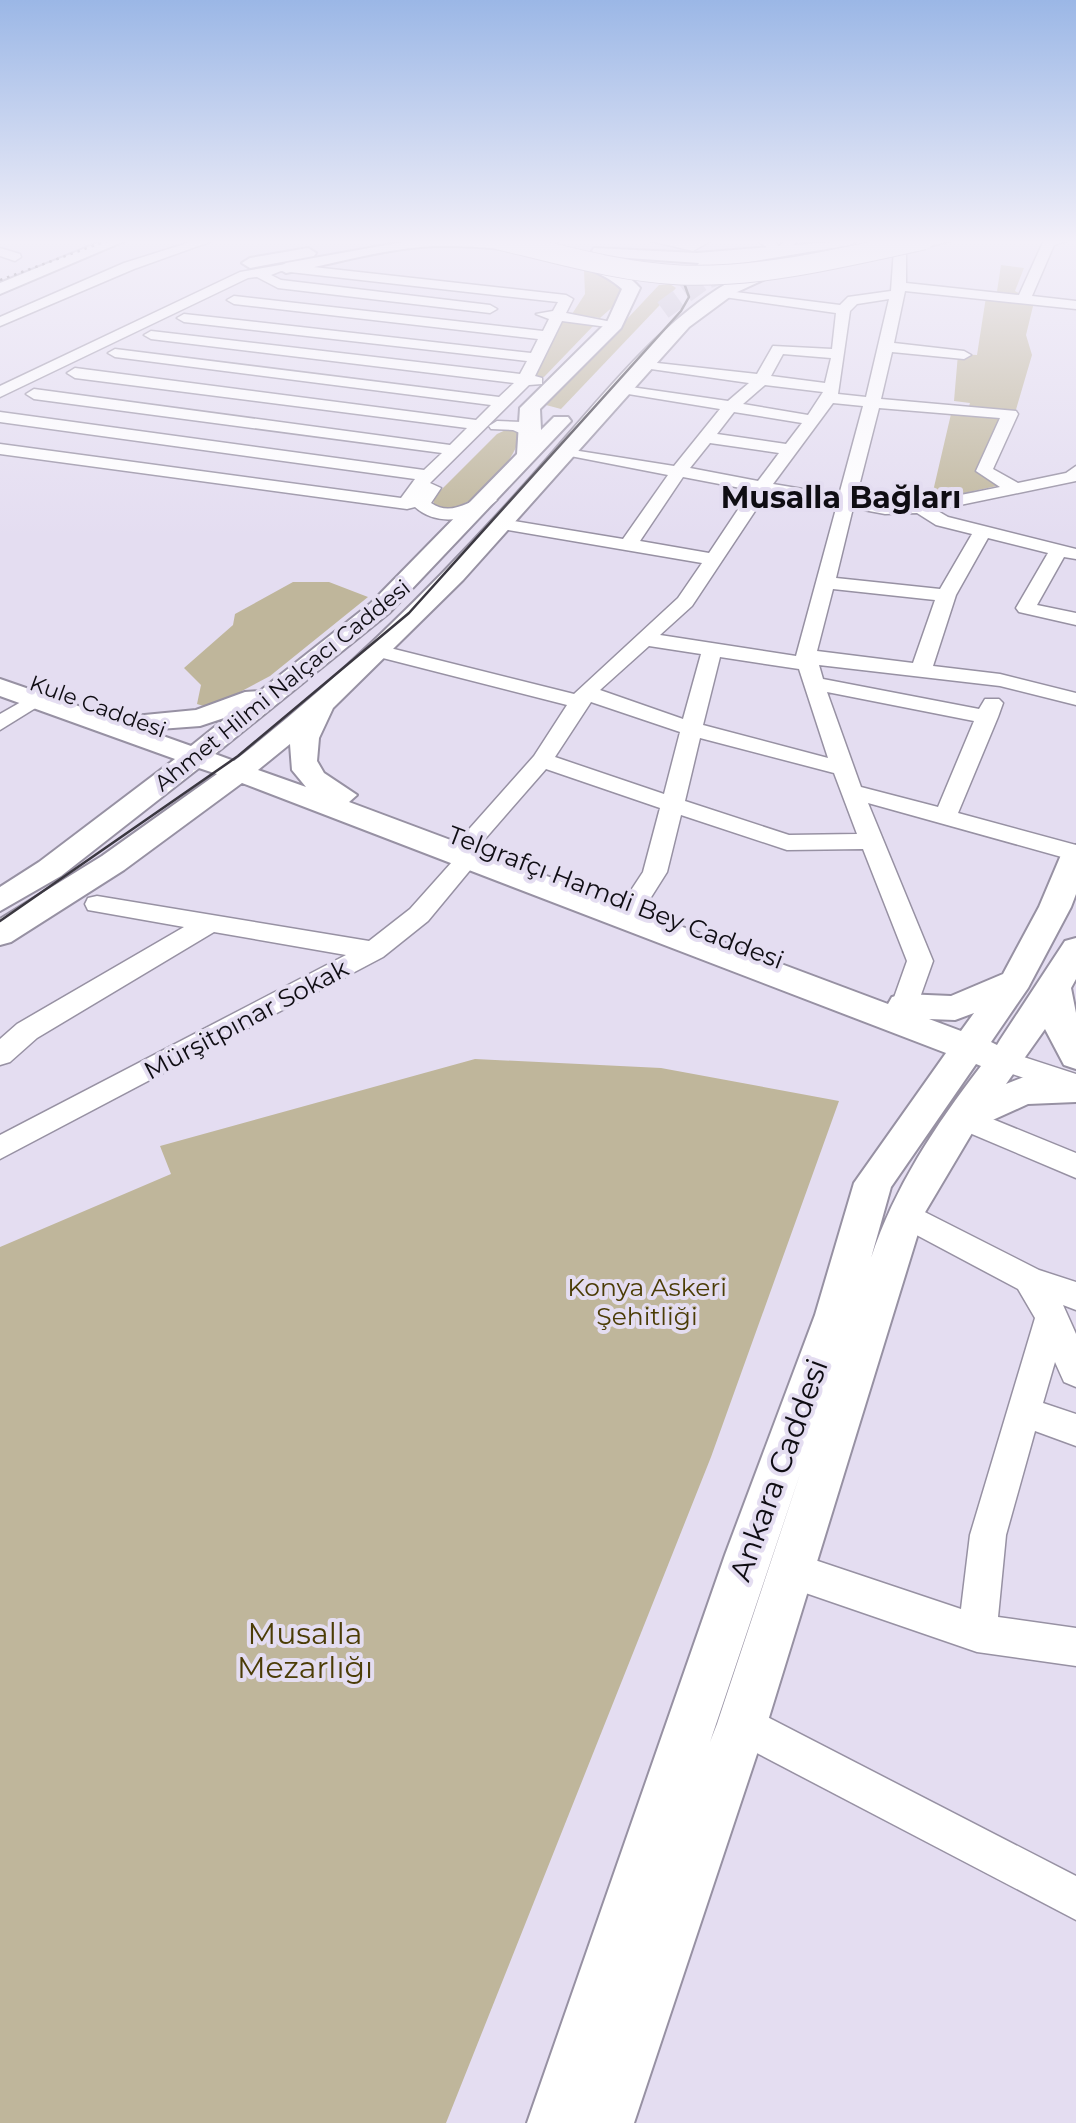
<svg xmlns="http://www.w3.org/2000/svg" width="1076" height="2123" font-family="Montserrat,sans-serif">
	<style>
		.green { fill: #bfb69b }
		.lines { fill: none; stroke-linecap: round; stroke-linejoin: round }
		.major-tunnel { stroke: #c4bed0; stroke-width: 19; stroke-dasharray: 19 9; stroke-linecap: butt }
		.minor-casing { stroke: #9791a3; stroke-width: 3 }
		.major-casing { stroke: #9791a3; stroke-width: 4 }
		.minor { fill: #fff; fill-rule: evenodd }
		.major { fill: #fff; fill-rule: evenodd }
		.tram { stroke: #3a3740; stroke-width: 2.5 }
		.rail { stroke: #3a3740; stroke-width: 2.5; stroke-dasharray: 2.5 5; stroke-linecap: butt }
		.major-bridge-casing { stroke: #9791a3; stroke-width: 21; stroke-linecap: butt }
		.major-bridge { stroke: #fff; stroke-width: 19 }
		.labels { text-anchor: middle; stroke-width: 8; stroke-linejoin: round; paint-order: stroke }
		.far-street-label { font-size: 22px; fill: #0f0d13; stroke: #e4ddf1 }
		.street-label { font-size: 25px; fill: #0f0d13; stroke: #e4ddf1 }
		.park-label { font-size: 25px; fill: #4b3c06; stroke: #e4ddf1 }
		.far-district-label { font-size: 30px; font-weight: bold; fill: #0f0d13; stroke: #e4ddf1 }
		.near-street-label { font-size: 30px; fill: #0f0d13; stroke: #e4ddf1 }
		.near-park-label { font-size: 30px; fill: #4b3c06; stroke: #e4ddf1 }
	</style>
	<rect width="100%" height="100%" fill="#e4ddf1"/>
	<g class="green">
		<path d="M1001,265L1024,268L1015,291L1034,302L1026,335L1032,355L1015,413L988,467L1011,483L931,500L951,414L966,415L970,403L954,401L958,354L977,355L986,297L996,298Z"/>
		<path d="M584,270L615,280L622,290L616,304L600,318L572,314L585,294Z"/>
		<path d="M659,285L670,284L676,288L561,409L546,405Z"/>
		<path d="M563,321L595,324L544,377H534Z"/>
		<path d="M510,428L521,432C517,461 466,522 433,506L435,496L497,434Z"/>
		<path d="M293,582H329L368,597L270,676L210,708L197,704L201,685L184,668L233,625L235,614Z"/>
		<path d="M475,1059L661,1068L839,1101L711,1457L446,2123H0V1247L171,1174L160,1146Z"/>
	</g>
	<g class="lines">
		<path class="major-tunnel" d="M663,310L704,280L784,257"/>
		<defs>
			<g id="minor">
				<path d="M197,240H215L134,269L0,326V317L124,263Z"/>
				<path d="M561,240L552,245L546,241V240Z"/>
				<path d="M647,240H712L693,251Z"/>
				<path d="M757,240H771L779,246L786,240H799L780,257Z"/>
				<path d="M843,240H856L849,244Z"/>
				<path d="M1044,240H1070L1054,245L1032,296L1076,301V309L905,291L894,343L964,351L971,355L964,359L892,352L881,399L1016,411L1018,414L993,469L1018,483L1066,473L1076,466V481L936,510L948,517L1076,549V559L1064,557L1037,605L1076,613V625L1019,612L1016,608L1048,553L988,538L956,595L933,666L1000,674L1076,693V705L1000,686L819,665L823,679L979,709L985,699H999L1003,703L998,717L958,813L1076,845V861L868,803L933,961L917,1006L913,1013H895L891,1006L907,961L863,849L787,850L681,815L667,872L643,910L634,912L622,904L643,872L660,808L546,769L478,847H462L458,842L462,837L534,756L567,705L371,655L368,651L378,645L574,694L678,598L702,563L502,529L493,524L502,519L623,539L668,475L560,454V448L674,466L720,409L622,393L617,391V385L728,401L749,383L644,368L639,367V361L757,374L773,346L832,349L836,313L724,297L717,293L719,290L840,305L848,297L891,291L894,249L900,245L906,249V283L1019,295ZM889,299L866,397L838,394L850,311L857,304ZM783,354L831,358L825,383L771,376ZM765,385L823,392L808,415L743,404ZM833,403L863,406L839,495L773,484ZM879,408L1000,418L976,471L1000,487C950,497 906,508 856,498ZM734,412L802,423L786,444L717,434ZM710,443L779,453L758,481L690,468ZM683,477L751,490L709,553L640,541ZM767,493L837,505L796,656L660,635L692,606ZM853,508L885,514L917,513L936,525L972,534L940,589L836,578ZM833,589L935,600L913,663L817,651ZM649,646L701,654L683,719L600,690ZM720,657L799,669L828,758L703,725ZM827,692L974,721L938,807L861,787ZM591,702L680,732L664,794L555,757ZM700,738L834,773L857,834L789,835L685,801Z"/>
				<path d="M0,248L20,254L21,257L15,261L0,256Z"/>
				<path d="M286,264L566,295L573,299L566,313L622,324L615,328L562,321L535,376L542,378V384L529,385L430,483L441,488L431,503C451,517 468,501 488,495L497,500C475,520 438,528 415,507L407,509L0,454V444L401,498L415,479L0,422V412L424,470L442,453L34,399L26,394L34,389L450,445L467,428L75,378L67,373L75,368L476,420L491,405L115,357L108,353L115,349L499,397L514,383L151,339L144,335L151,331L520,374L527,361L184,322L177,318L184,314L531,353L538,339L234,304L227,300L234,296L543,331L549,319L536,314L553,311L558,302L281,271L271,275L281,280L490,305L497,309L490,313L278,288L257,277L248,278L0,397V386L240,272Z"/>
				<path d="M497,421L522,422L539,433L531,438L513,430L491,429L489,426Z"/>
				<path d="M35,694L42,696L45,700L42,704L0,730V714Z"/>
				<path d="M468,850L476,853L480,858L476,863L428,921L383,957L0,1159V1135L346,955L214,932L37,1038L10,1062L0,1065V1039L17,1024L184,927L88,910L85,904L88,898L97,896L369,941L410,909L460,853Z"/>
				<path d="M1005,1051L1076,1074V1096L995,1068L991,1061L995,1054Z"/>
				<path d="M963,1107L1076,1153V1178L953,1126L949,1118L953,1110Z"/>
				<path d="M905,1202L1039,1270L1076,1282V1310L1063,1305L1076,1334V1387L1064,1382L1055,1362L1043,1403L1076,1414V1446L1035,1431L1006,1535L998,1617L1076,1628V1666L977,1652L791,1588L778,1583L773,1570L778,1557L791,1552L961,1609L970,1535L1035,1318L1018,1289L894,1223L890,1214L894,1205Z"/>
				<path d="M742,1704L1076,1876V1920L728,1738L722,1724L728,1710Z"/>
			</g>
			<g id="major">
				<path d="M105,240H127L0,294V283Z"/>
				<path d="M414,240C475,240 597,238 640,288L621,328L540,409L541,430L554,417H568L571,421L389,613L215,754L234,761C337,681 429,591 516,494C577,428 649,329 726,284L696,274L694,270L699,263L600,256L592,251L594,248L697,253L858,240L850,245L713,268C729,278 747,275 766,270L774,275L735,293L689,327L463,580L333,708L319,738L317,761L324,773L357,795L349,802L888,1004L892,997L904,994L951,996L1003,974L1039,907L1061,855L1065,848L1076,845V894L1071,907L1028,988L991,1042L997,1045L1000,1040L1065,941L1076,938V979L1071,988L1076,1013V1069L1064,1065L1045,1029L1006,1084L1024,1077L1076,1076V1102L1028,1104L975,1128L924,1214L767,1724L634,2123H527L725,1555L815,1315L854,1183L946,1053L242,783L124,870L11,942L0,945V919L102,856L217,774L199,768L61,876L0,911V887L39,862L175,759L0,696V679L133,725L134,716L196,710L245,692L260,691L371,603L517,454L520,408L607,322L622,289C584,254 488,245 438,246C390,247 333,264 286,273L278,268L286,263ZM227,717L191,746L146,730L200,726ZM290,744L292,770L306,787L258,770ZM974,1013L961,1031L929,1019L955,1020ZM976,1064L981,1066C935,1126 895,1186 871,1258L891,1187ZM801,1471L717,1724L710,1742Z"/>
				<path d="M921,240H953L885,257L877,252Z"/>
				<path d="M308,248L316,253L314,256L250,268L242,263L250,258Z"/>
			</g>
		</defs>
		<use href="#minor" class="minor-casing"/>
		<use href="#major" class="major-casing"/>
		<use href="#minor" class="minor"/>
		<use href="#major" class="major"/>
		<path class="tram" d="M0,921L238,756L409,613L681,311L689,297L684,283L654,269L522,240"/>
		<path class="rail" d="M0,280L109,240"/>
		<defs>
			<path id="major-bridge" d="M499,240C559,254 619,272 680,275C763,278 844,257 924,240"/>
		</defs>
		<use href="#major-bridge" class="major-bridge-casing"/>
		<use href="#major-bridge" class="major-bridge"/>
	</g>
	<linearGradient id="sky" x2="0" y2="1"><stop stop-color="#9bb7e6"/><stop offset="0.45" stop-color="#f3f0f9"/><stop offset="1" stop-color="#f3f0f9" stop-opacity="0"/></linearGradient>
	<rect width="1076" height="537" fill="url(#sky)"/>
	<g class="labels">
		<g class="far-street-label">
			<text transform="translate(282 685) rotate(-39)" y="8">Ahmet Hilmi Nalçacı Caddesi</text>
			<text transform="translate(98 706) rotate(20)" y="8">Kule Caddesi</text>
		</g>
		<g class="street-label">
			<text transform="translate(616 897) rotate(21)" y="9">Telgrafçı Hamdi Bey Caddesi</text>
			<text transform="translate(246 1019) rotate(-28)" y="9">Mürşitpınar Sokak</text>
		</g>
		<g class="park-label">
			<text x="647" y="1296">Konya Askeri<tspan x="647" dy="29">Şehitliği</tspan></text>
		</g>
		<g class="far-district-label">
			<text x="841" y="508">Musalla Bağları</text>
		</g>
		<g class="near-street-label">
			<text transform="translate(779 1470) rotate(-70)" y="10">Ankara Caddesi</text>
		</g>
		<g class="near-park-label">
			<text x="305" y="1644">Musalla<tspan x="305" dy="34">Mezarlığı</tspan></text>
		</g>
	</g>
</svg>
